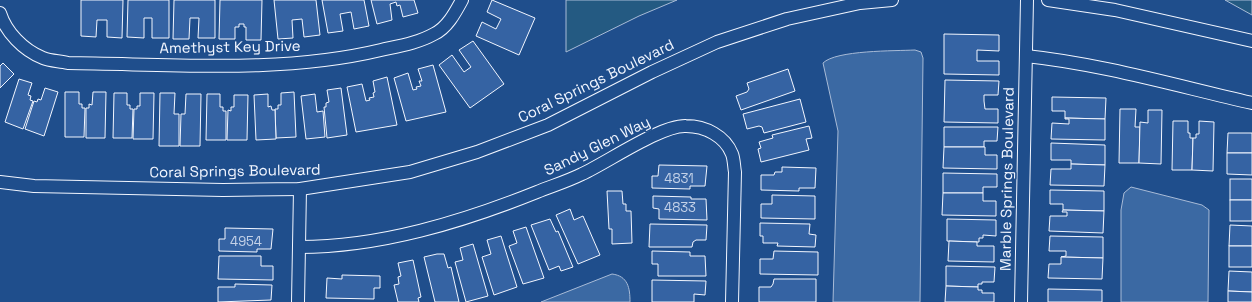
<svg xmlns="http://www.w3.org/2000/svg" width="1252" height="302" font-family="'Space Grotesk',sans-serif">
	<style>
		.green { fill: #245a82; stroke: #a8bbd7 }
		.water { fill: #3b69a3; stroke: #a8bbd7 }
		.building { fill: #3563a3; stroke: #f2f6ff }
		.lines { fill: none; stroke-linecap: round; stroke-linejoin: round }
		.minor-casing { stroke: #f2f6ff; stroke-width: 14 }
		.minor { stroke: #1f4e8c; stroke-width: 12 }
		.labels { text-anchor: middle; stroke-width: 3; stroke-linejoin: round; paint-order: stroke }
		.number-label { font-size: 13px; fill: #c3d1e8 }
		.street-label { font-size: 15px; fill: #f2f6ff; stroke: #1f4e8c }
	</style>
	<rect width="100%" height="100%" fill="#1f4e8c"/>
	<g class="green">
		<path d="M566,0H677L639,16L566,52Z"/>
		<path d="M1225,0H1252V15Z"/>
	</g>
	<g class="water">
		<path d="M915,50L921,52L923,58L920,302H833L838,131L823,63C836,50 895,51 915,50Z"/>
		<path d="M1131,187L1202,205L1209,210L1208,302H1121V210L1124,193Z"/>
		<path d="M612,274C628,276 630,288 630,302H541Z"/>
	</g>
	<g class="building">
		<path d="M81,0H123L122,38L107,37V20H97L96,37L81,36Z"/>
		<path d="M128,0H169V38H152V18H144V38L127,37Z"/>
		<path d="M174,0H215V38H198L199,18H190L189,39H173Z"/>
		<path d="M220,0H262L261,40H246V27H244V24H239V27H235V39H219Z"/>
		<path d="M274,0H316L320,35L304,37L302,19L292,20L293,38L278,39Z"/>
		<path d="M322,0H364L369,26L354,29L351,12L340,14L343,31L328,33Z"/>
		<path d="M371,0H414L418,13L403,17L400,5L397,6L396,2L390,4L392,20L377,24Z"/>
		<path d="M492,0L535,18L519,55L476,36L482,22L496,29L501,19L487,12Z"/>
		<path d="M944,34L999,35V51L977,50V61H999V75L944,74Z"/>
		<path d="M473,41L504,84L470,108L439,65L452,55L464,72L471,67L459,50Z"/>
		<path d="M3,63L14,74L0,88V66Z"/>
		<path d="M433,65L446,112L406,121L394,78L408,73L413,90L417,89L416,87L421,86L419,81H422L418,69Z"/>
		<path d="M788,69L795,91L741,110L736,96L747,92L749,89L747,83Z"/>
		<path d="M387,77L397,125L356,132L347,87L362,84L366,101L370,100L369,98L374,97L373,93L375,92L373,81Z"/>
		<path d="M19,79L32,83L28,95L31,96L30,100L33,101L23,129L5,122Z"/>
		<path d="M945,80L999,81L998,95H984V101L985,109H998V123L944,122Z"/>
		<path d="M45,88L58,92L44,136L25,129L34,101L37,102L38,99L41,100Z"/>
		<path d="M341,88L347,135L327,138L324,107H326V103L329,102L327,90Z"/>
		<path d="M65,92H79V104H82V108H85L84,137H65Z"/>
		<path d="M93,92H106L105,138H86V108H89V104L92,105Z"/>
		<path d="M294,92L296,137L276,138L275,109H278V105H281V93Z"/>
		<path d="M114,93H127V105H130V109H133L132,138H113Z"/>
		<path d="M140,93H154L153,139H133L134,109H137V106H140Z"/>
		<path d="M160,93H175L174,114H179V146H159Z"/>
		<path d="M186,94H201L200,146H180L181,114H185Z"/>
		<path d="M207,94H220V107H223V111H226V140H206Z"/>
		<path d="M268,94V107L271,106L272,110H275L276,139L256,140L254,95Z"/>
		<path d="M315,94L317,112L323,111L325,137L306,139L301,96Z"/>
		<path d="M234,95H248L247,140H227L228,110L231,111V107H234Z"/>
		<path d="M1052,97L1106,98L1105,119L1065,118V111H1052Z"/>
		<path d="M800,99L806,122L764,133L762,127L759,126L747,129L743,114Z"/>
		<path d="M1120,109H1136L1135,127H1140L1139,163H1119Z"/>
		<path d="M1148,110H1162L1161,164L1139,163L1140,122L1148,123Z"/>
		<path d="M1065,118L1105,119V140L1051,139L1052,123L1069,124V119H1065Z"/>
		<path d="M1173,121H1188V133H1190V138H1193L1192,170H1172Z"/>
		<path d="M1199,121L1214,122L1213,171L1192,170L1193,138H1196V134H1199Z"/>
		<path d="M809,126L812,138L806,139L809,150L761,162L758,149L761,148L759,142L773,138L772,135Z"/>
		<path d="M944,127H998L997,141H984V147H944Z"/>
		<path d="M1228,133H1252V153H1227Z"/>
		<path d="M1051,143L1105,145V165L1071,164V160H1051Z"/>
		<path d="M944,147H985V155H997V169L943,168Z"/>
		<path d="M1227,153H1252V175L1227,174Z"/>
		<path d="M1071,164L1105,165L1104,186L1050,185L1051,169H1071Z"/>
		<path d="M659,165L707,166L705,186H690V189L652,188V176H658Z"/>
		<path d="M782,167L816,168L815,188H799V191L761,190V175H774L775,172H782Z"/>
		<path d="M943,173L997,174V187H983V193H943Z"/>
		<rect x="1230" y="179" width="22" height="21"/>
		<path d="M1050,190L1104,191V211L1063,210V204H1050Z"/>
		<path d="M607,191H622L623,204H626V211H631L632,243L612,244V229H609Z"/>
		<path d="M943,193H983V201H996V216L942,215Z"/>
		<path d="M772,195L815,196V219L761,218V204H772Z"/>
		<path d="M653,196L691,197V199H706L707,220L659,219V209L653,208Z"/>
		<rect x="1230" y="200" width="22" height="21"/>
		<path d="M570,209L574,220L583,216L600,255L578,264L556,215Z"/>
		<path d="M1063,210L1104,211L1103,233L1049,231L1050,216H1067V212H1062Z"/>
		<path d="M550,219L556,232L558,231L573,267L561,271L559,266L549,270L531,225Z"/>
		<path d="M947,219L996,220V236L983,235V238H979V242L947,241Z"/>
		<path d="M760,223L810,224L809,234L816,235L815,247L777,246L778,243H763V236H760Z"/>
		<path d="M650,224L707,225L706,240H696L693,242L692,247H649Z"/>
		<path d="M1230,225L1252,226V246H1229Z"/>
		<path d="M526,227L544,278L523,284L509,246L517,243L513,231Z"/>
		<path d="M225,228L273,229L271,249H257V252L219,251V239H225Z"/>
		<path d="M501,236L517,287L494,295L482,257L491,254L487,240Z"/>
		<path d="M1050,236L1103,237V258L1061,257L1066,256V251H1049Z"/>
		<path d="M949,241L977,242V246H994V262L948,261Z"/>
		<path d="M473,244L488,296L466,302L455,262L463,260L460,248Z"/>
		<rect x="1229" y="246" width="23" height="21"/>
		<path d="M652,251L690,252V256H705L706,276H658V264H652Z"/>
		<path d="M774,251L818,252V275L760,274V259H773Z"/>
		<path d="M437,254H444L448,268L451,267L459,302H435L424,257Z"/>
		<path d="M219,256H261V266H273V280L218,279Z"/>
		<path d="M1061,257L1103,258L1102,279L1048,278L1049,264H1061Z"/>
		<path d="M413,260L421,297L418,298L419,302H398L394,285L399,284L398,277L401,276L398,263Z"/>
		<path d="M946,266L995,267L994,282H982V284H978V287L946,286Z"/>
		<path d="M1229,271L1252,272V292L1228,291Z"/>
		<path d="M342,275L380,276V288H374V299L326,298L327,278L342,279Z"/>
		<path d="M774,279H816V302H759V287H771L773,284Z"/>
		<path d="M652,280L706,281L705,295L694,294V302H652Z"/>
		<path d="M235,284L272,285L271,300L218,302V287H235Z"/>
		<path d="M946,286L978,287V290H982V293H994V302H945Z"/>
		<path d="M1048,289L1102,290V302H1048Z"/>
		<path d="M1228,291L1252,292V302H1228Z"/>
	</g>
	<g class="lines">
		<defs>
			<g id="minor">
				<path d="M1048,0L1115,10L1252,41"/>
				<path d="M0,13C6,32 23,50 43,58C50,61 60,61 68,63C171,64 281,74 381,50C399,46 418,43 434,34C447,28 455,13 462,0"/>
				<path d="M1026,56C1102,64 1177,86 1252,103"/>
				<path d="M0,182L34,186L223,190L300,189L410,172L477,152L548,125L652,72L717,42L787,19L860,3L892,0"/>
				<path d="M299,247C380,247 462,222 537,192C552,186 568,181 582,174C608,162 661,125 686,126C705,126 725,136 732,154C734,159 734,167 735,172L732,302"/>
				<path d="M298,302L300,189"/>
				<path d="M1021,302L1027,0"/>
			</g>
		</defs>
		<use href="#minor" class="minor-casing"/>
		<use href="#minor" class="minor"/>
	</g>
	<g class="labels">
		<g class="number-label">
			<text x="679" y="183">4831</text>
			<text x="680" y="212">4833</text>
			<text x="246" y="246">4954</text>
		</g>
		<g class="street-label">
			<text transform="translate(230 47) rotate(-1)" y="5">Amethyst Key Drive</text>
			<text transform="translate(596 81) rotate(-26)" y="5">Coral Springs Boulevard</text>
			<text transform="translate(597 146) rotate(-26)" y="5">Sandy Glen Way</text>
			<text transform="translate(235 171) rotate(-1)" y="5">Coral Springs Boulevard</text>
			<text transform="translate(1007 179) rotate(-89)" y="5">Marble Springs Boulevard</text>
		</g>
	</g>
</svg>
